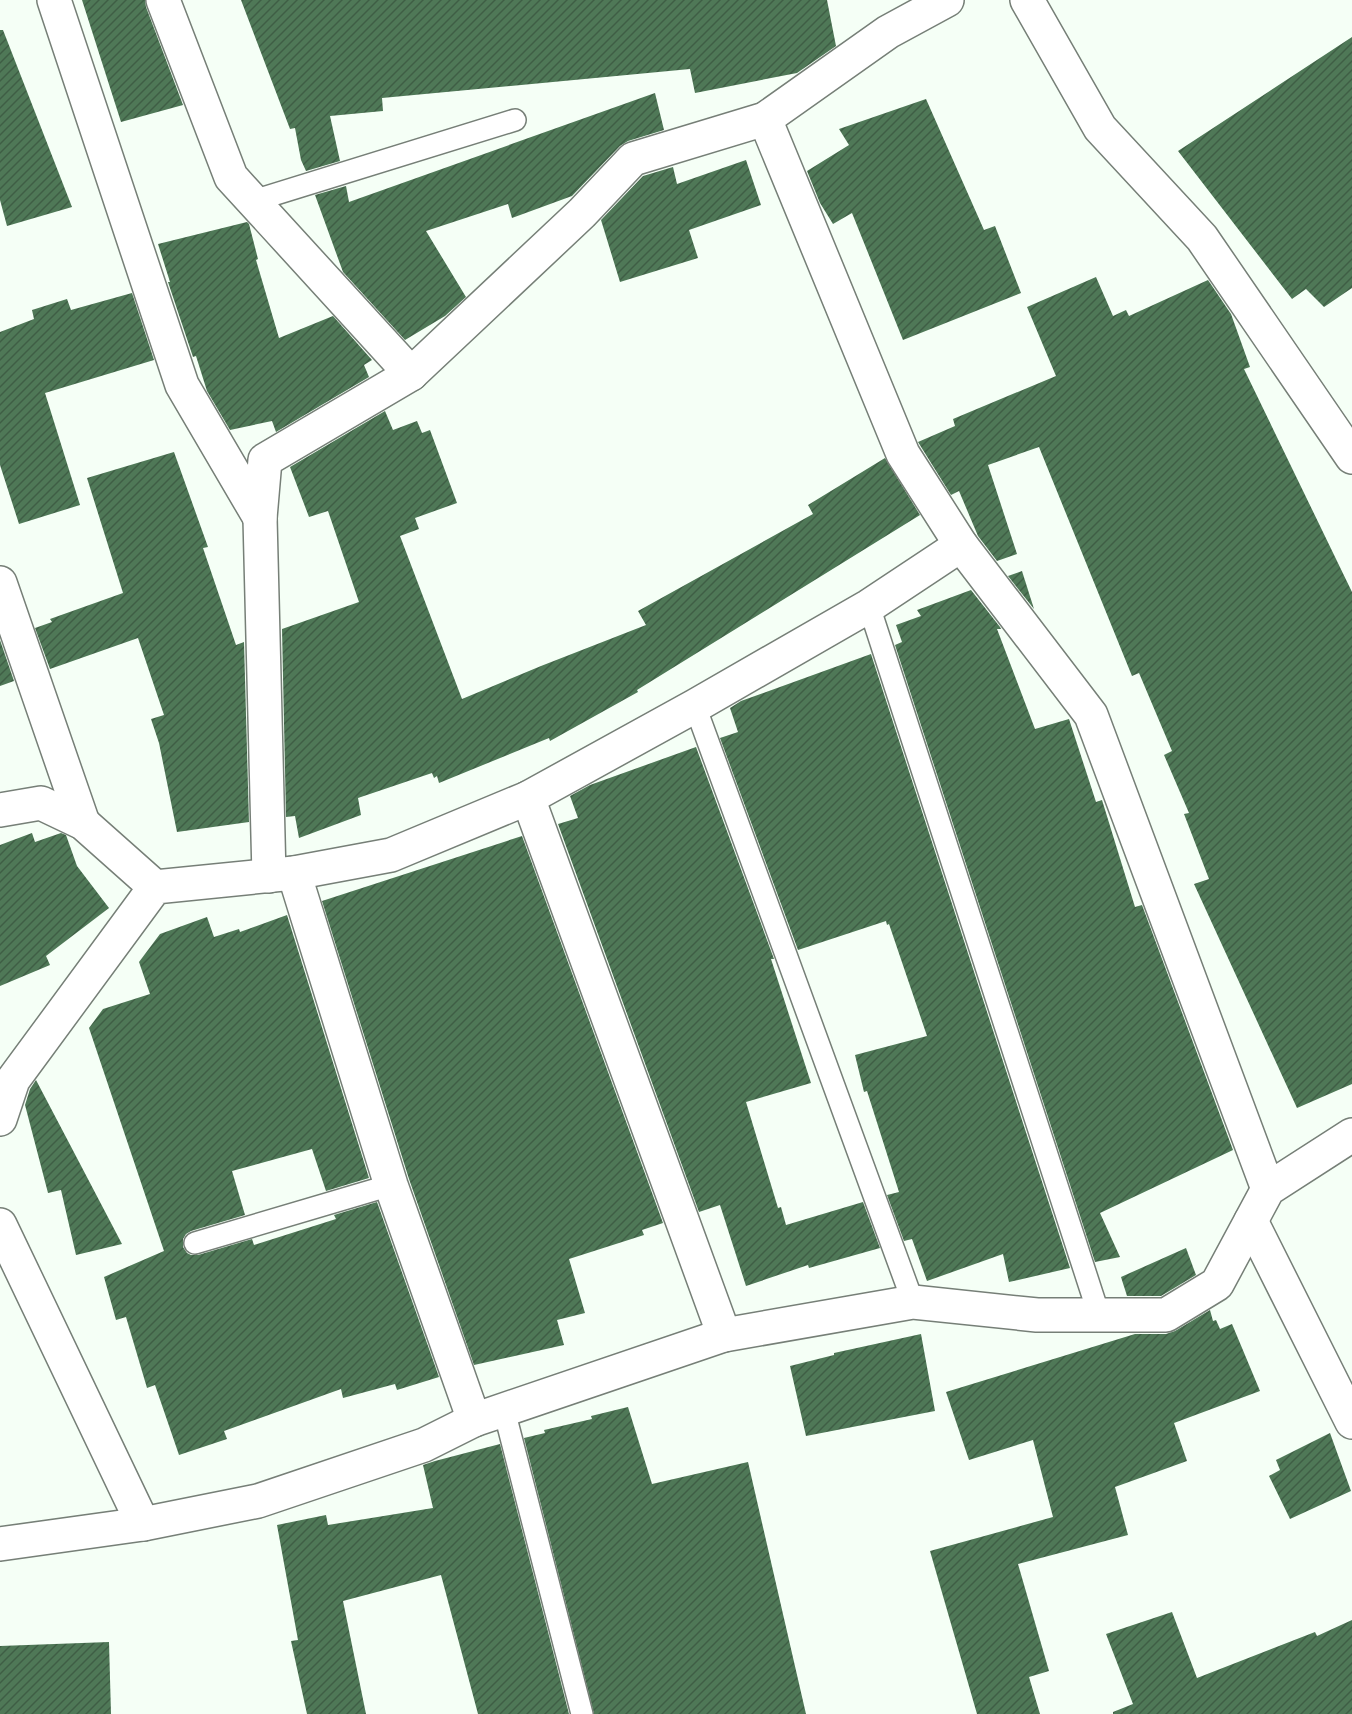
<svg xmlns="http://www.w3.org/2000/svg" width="1352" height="1714" font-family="'Work Sans',sans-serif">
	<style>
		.building { fill: url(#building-hatch) }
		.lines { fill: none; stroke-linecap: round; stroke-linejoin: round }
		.service-casing { stroke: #767f77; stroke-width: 24 }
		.minor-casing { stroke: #767f77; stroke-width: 36 }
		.service { stroke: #fff; stroke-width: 21 }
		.minor { stroke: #fff; stroke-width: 33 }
	</style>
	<defs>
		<pattern id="building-hatch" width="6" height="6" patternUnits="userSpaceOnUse" patternTransform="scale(1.5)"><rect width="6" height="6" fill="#4f7857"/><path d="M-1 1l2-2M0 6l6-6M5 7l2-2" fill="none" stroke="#3f5e45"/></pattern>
	</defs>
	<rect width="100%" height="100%" fill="#f5fff6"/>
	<g class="building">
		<path d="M82,0H145L146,7L183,105L121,122Z"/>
		<path d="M241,0H827L836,46L797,73L695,93L690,69L382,98L383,111L330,116L340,161L306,171L301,160L295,128L290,129Z"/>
		<path d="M0,30H3L72,207L7,226L0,200Z"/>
		<path d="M1352,37V288L1324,307L1306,289L1292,299L1178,151Z"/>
		<path d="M655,93L664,130L628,141L620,146L572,196L512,218L508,204L426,231L466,297L445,316L405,340L343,272L315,195L346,186L349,202Z"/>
		<path d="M926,99L984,230L995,226L1021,293L903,340L852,213L833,224L820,203L807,171L849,145L839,129Z"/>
		<path d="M746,160L761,205L689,230L698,258L620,282L601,220L643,176L673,167L677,184Z"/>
		<path d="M247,222L249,224L258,259L256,260L279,338L333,316L372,360L364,365L369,377L276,432L272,421L230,430L207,391L196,356L193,357L168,282H170L158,244Z"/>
		<path d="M1096,277L1113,316L1126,310L1129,316L1208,280L1231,314L1250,367L1244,369L1352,592V1084L1297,1108L1194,884L1209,879L1184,814L1189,813L1164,755L1172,751L1139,673L1132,676L1039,447L988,465L1017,554L997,561L978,536L959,491L951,495L918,442L955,426L953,419L1056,376L1027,307Z"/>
		<path d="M132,293L154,360L45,393L80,505L19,524L0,465V332L34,319L32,310L67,299L71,310Z"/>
		<path d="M385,411L393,430L417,421L422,433L430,430L457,503L415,518L419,529L400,536L462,699L541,666L646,625L638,611L813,514L808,505L885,458L920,515L637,690L638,692L550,741L549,738L439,783L437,776L434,778L432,773L358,798L361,815L299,838L295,816L286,817L282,629L359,602L328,511L309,517L290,467Z"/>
		<path d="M174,452L208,547L203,548L236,645L244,642L249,822L177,832L159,743L151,719L164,715L138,638L50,669L35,628L52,622L50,619L123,593L87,478Z"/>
		<path d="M1022,571L1034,609L1008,576Z"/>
		<path d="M971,590L1000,627L1001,629H997L1035,729L1069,719L1096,802L1102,800L1135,907L1142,905L1233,1150L1100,1213L1120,1257L1095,1262L895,645L902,642L896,625L921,616L917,610Z"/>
		<path d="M0,640L14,681L0,686Z"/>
		<path d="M871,654L1070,1268L1009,1282L1003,1254L927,1281L912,1239L904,1241L887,1195L899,1192L867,1091L864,1092L855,1055L927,1036L889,924L887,925L886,921L798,950L720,738L738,732L730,708L741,701Z"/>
		<path d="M696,747L774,959H771L811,1083L746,1102L778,1208L781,1207L786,1225L863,1202L880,1248L809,1268L808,1265L746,1286L720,1205L699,1212L558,824L578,818L570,796L590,785Z"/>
		<path d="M32,833L35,842L61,833L66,835L77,866L109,908L46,956L50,965L0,986V845Z"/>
		<path d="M522,836L663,1223L642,1230L644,1235L569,1259L585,1313L557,1320L564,1345L474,1365L409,1179L322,901Z"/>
		<path d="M287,915L369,1178L326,1191L312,1149L232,1171L245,1215L191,1231L186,1234L183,1239V1247L187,1253L191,1255H198L252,1239L254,1245L336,1219L334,1215L377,1202L439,1377L397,1390L395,1384L343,1398L341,1389L224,1431L227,1439L179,1455L155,1385L147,1388L126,1317L116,1320L104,1277L164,1251L89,1028L103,1009L150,994L139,962L160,934L207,917L214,937L239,929L240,932Z"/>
		<path d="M36,1080L67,1139L122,1244L76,1255L61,1190L48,1193L25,1105L30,1089Z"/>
		<path d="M1186,1248L1196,1275L1161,1296H1127L1121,1277Z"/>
		<path d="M1210,1310L1213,1321L1216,1320L1220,1329L1232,1324L1260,1391L1174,1423L1187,1461L1115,1487L1128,1535L1018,1564L1049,1671L1029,1677L1040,1714H977L930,1551L1053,1517L1033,1440L969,1460L946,1392L1135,1334H1166L1175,1331Z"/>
		<path d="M921,1334L935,1411L806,1436L790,1366L834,1355V1353Z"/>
		<path d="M628,1407L652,1484L748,1462L806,1714H594L524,1438L545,1433L544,1430L592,1419L591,1416Z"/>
		<path d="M1330,1433L1351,1491L1290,1519L1269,1476L1280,1470L1276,1460Z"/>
		<path d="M500,1444L569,1714H478L441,1575L343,1601L366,1714H307L291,1641L298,1640L277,1525L326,1515L328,1525L433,1508L423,1465L435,1461Z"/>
		<path d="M1172,1612L1197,1678L1315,1632L1317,1636L1352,1620V1714H1113V1712L1133,1704L1106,1634Z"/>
		<path d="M109,1642L111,1714H0V1646Z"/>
	</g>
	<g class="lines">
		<defs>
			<g id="service">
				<path d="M253,201L515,120"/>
				<path d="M869,606L1099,1315"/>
				<path d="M695,706L913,1302"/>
				<path d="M195,1243L391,1185"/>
				<path d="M504,1410L582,1714"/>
			</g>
			<g id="minor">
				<path d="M54,0L182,385L260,518"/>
				<path d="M163,0L231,177L411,374"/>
				<path d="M1027,0L1100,128L1202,238L1352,457"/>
				<path d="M765,119L903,454L961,545L1091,715L1268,1189"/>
				<path d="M0,583L83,823"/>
				<path d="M528,798L724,1335"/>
				<path d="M0,810L41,803L83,823L155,887"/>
				<path d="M294,873L391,1185L474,1420"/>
				<path d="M269,876L260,518L265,460L411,374L582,213L633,159L765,119L888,32L947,0"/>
				<path d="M0,1119L13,1080L155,887L294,873L391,855L528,798L695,706L869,606L961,545"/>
				<path d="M1251,1221L1352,1422"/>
				<path d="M0,1225L143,1524"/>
				<path d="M0,1544L143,1524L258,1501L424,1445L474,1420L724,1335L913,1302L1037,1315H1166L1217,1284L1268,1189L1352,1135"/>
			</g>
		</defs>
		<use href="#service" class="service-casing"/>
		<use href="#minor" class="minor-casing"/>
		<use href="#service" class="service"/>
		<use href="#minor" class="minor"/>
	</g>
</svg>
